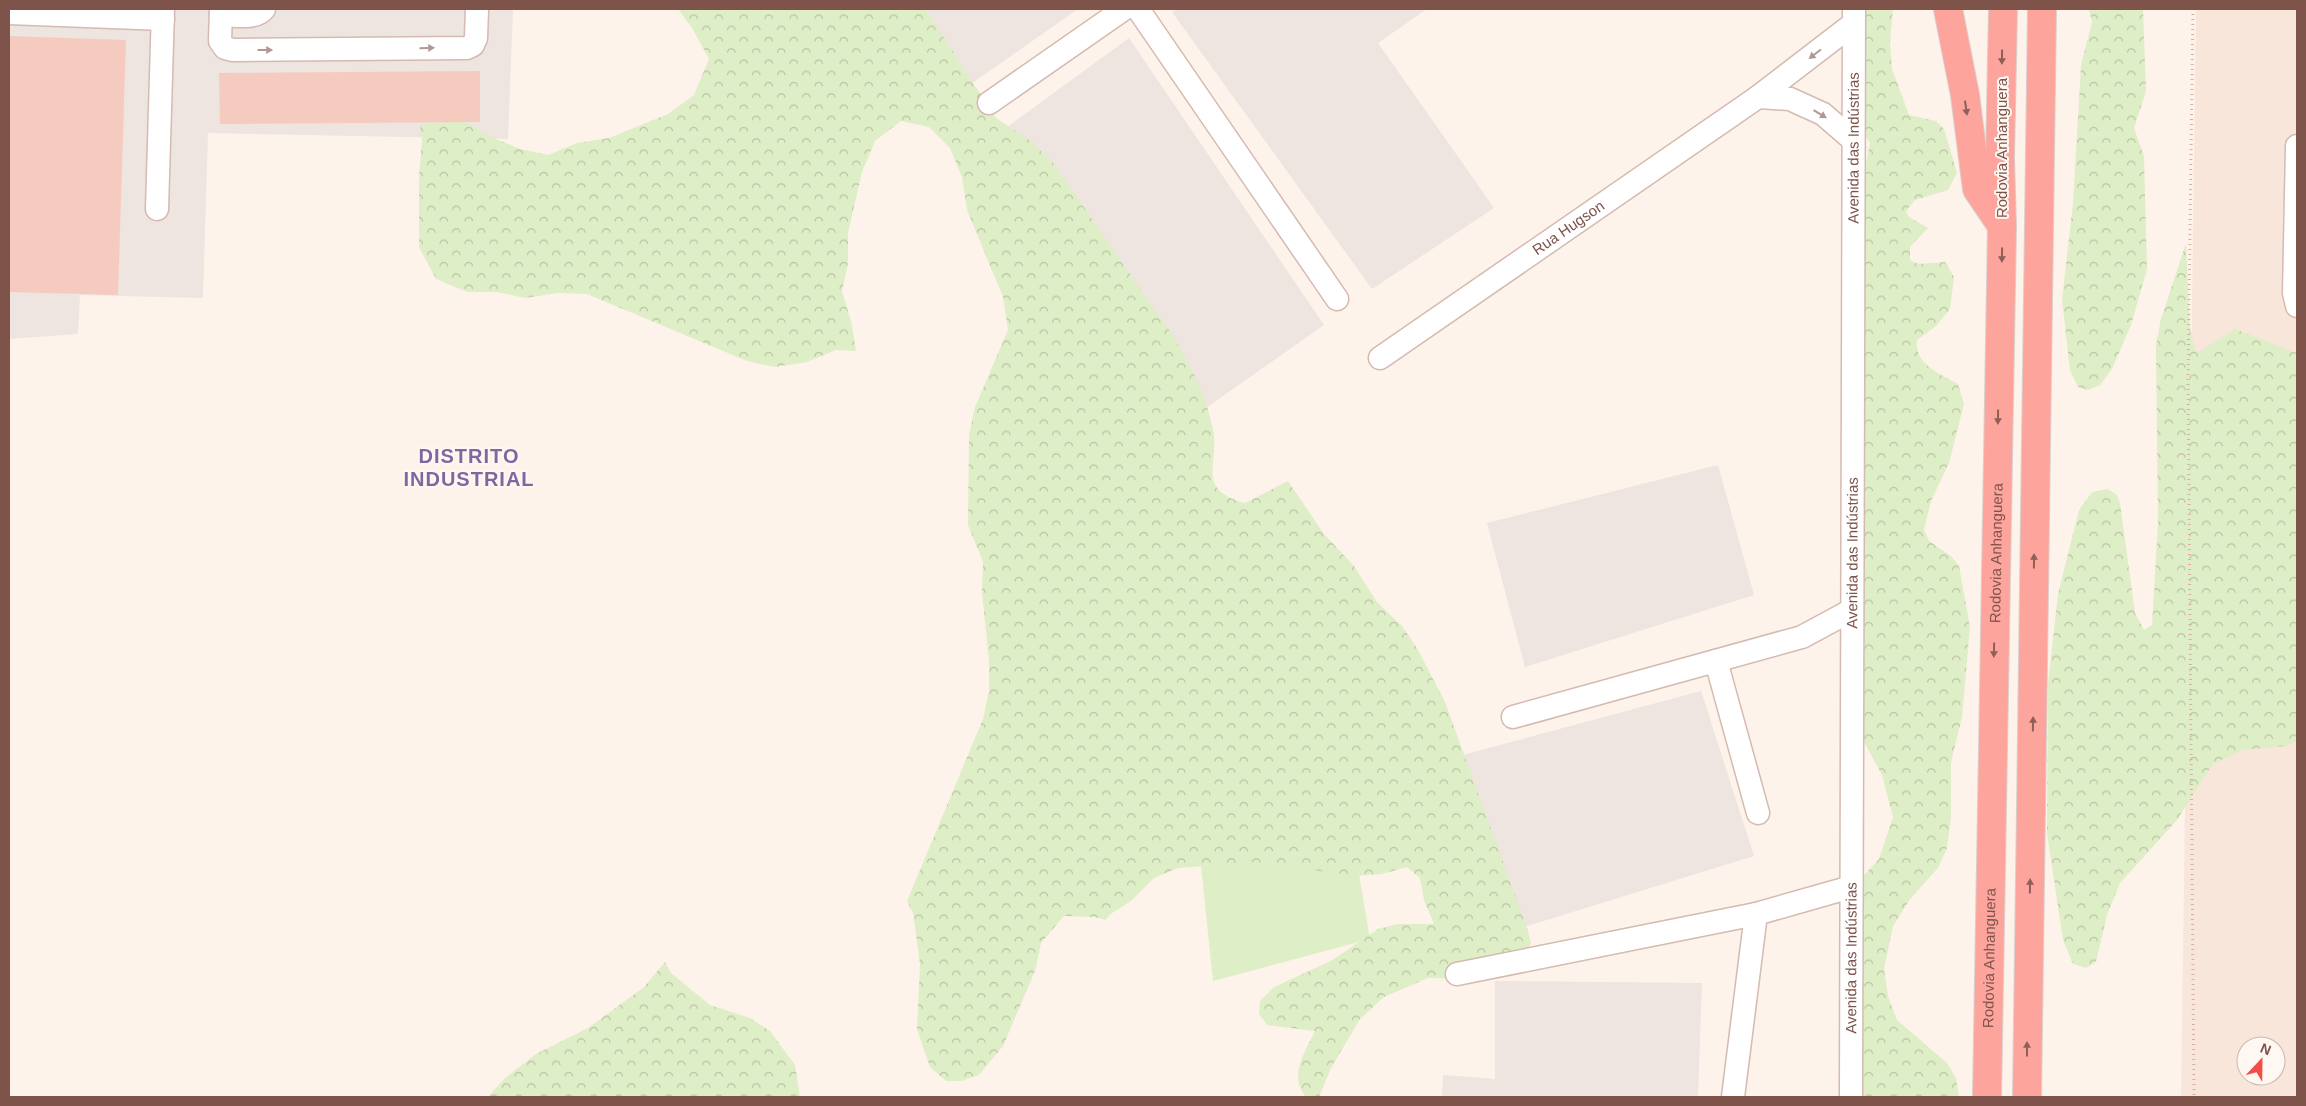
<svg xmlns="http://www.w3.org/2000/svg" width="2306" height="1106" font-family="Arial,sans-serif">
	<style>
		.residential { fill: #f9e6db; fill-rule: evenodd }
		.industrial { fill: #eee4e0 }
		.grass { fill: #deeec6 }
		.forest { fill: url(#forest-crowns) }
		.building { fill: #f6cbbf }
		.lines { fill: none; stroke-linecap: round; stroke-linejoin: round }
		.minor-casing { stroke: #d5bab1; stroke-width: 25 }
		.highway-casing { stroke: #dbcfcc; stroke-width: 30 }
		.path { stroke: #dcaea1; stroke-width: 3; stroke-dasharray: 1 4; stroke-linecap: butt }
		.minor { stroke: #fff; stroke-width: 22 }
		.highway { stroke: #fda59d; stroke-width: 28 }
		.oneway { fill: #b19892 }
		.oneway2 { fill: #905f56 }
		.labels { text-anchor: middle; stroke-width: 4; stroke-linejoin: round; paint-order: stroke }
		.street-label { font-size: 15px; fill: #7d534a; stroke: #fff8f2 }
		.district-label { font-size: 20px; font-weight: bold; letter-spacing: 1px; fill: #82669f; stroke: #fff8f2 }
	</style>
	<defs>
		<pattern id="forest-crowns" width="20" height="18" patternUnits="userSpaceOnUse" patternTransform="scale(1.25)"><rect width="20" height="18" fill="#deeec6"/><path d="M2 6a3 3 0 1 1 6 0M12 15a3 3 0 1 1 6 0" fill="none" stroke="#b9c3a3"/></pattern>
	</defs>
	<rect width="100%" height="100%" fill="#fef3ea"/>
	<path class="residential" d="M2196,9H2297V1097H2181ZM2246,1046H2276V1076H2246Z"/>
	<g class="industrial">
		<path d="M9,9H513L508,139L208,133L203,298L80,295L78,334L9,339Z"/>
		<path d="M910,9H1078L964,89Z"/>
		<path d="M1177,9H1427L1378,43L1494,208L1372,289L1172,12Z"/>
		<path d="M1129,38L1324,325L1206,408L1007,127Z"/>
		<path d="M1718,465L1754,595L1525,667L1487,523Z"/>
		<path d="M1701,691L1754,856L1514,930L1459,756Z"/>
		<path d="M1495,981L1702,983L1698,1097H1442L1443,1075L1495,1079Z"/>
	</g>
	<path class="grass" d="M1351,827L1370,939L1213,981L1200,856Z"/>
	<g class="forest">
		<path d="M678,9H925L996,118L1031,141L1054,164C1080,202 1106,239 1132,277C1166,325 1202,372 1213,430C1220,464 1194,489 1245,503L1288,481L1324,534L1354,566L1377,602L1402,626L1417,648L1445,702L1527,928L1531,943L1526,954L1463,979L1428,978L1384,997L1360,1019L1331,1068L1319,1097H1306C1288,1076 1305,1052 1315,1031L1267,1025L1259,1014L1260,1001L1274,987L1331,961L1378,929L1398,924H1434L1424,900L1420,878L1407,867L1382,874L1355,876L1254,862L1178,868L1154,878L1131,901L1109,915L1106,920L1094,917L1064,916L1041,943L1035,971L1003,1046L979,1075L961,1081H946L930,1067L917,1029L920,964L913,913L907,901L983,719L989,691V661L982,592L983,562L968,525L969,435L975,407L1008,330L1003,297L967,210L962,177L950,148L929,127L901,121L875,141L862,172L848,233V263L842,291L852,325L856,351L836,350L807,362L775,367L747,361L587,294L557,293L525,298L497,292H467L436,279L419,247V175L422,140L420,125L461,119L489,136L520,149L548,155L577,143L609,138L668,114L694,95L709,59L692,28Z"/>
		<path d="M1856,9H1893L1890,41L1892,69L1909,115L1936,121L1944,129L1957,173L1948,190L1915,200L1906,211L1909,217L1928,228L1910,247V260L1918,264L1945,262L1954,277L1950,309L1936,326L1917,340C1914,364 1940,374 1958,384L1964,404L1949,463L1931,501L1924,530L1929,541L1951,556L1959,566L1970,627L1962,717L1951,762V816L1947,848L1938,868L1910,899L1893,926L1884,969L1888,996L1897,1020L1947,1063L1956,1078L1959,1097H1843L1855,885L1879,859L1893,817L1882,775L1856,727L1862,185L1870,143L1866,137Z"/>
		<path d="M2086,9H2143L2146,91L2134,128L2144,156L2147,269L2131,325L2112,369L2100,385L2088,390L2078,387L2070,370L2062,300L2073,203L2081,65L2092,22L2089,10Z"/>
		<path d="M2186,243L2190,329L2195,350L2199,352L2235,329L2297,353V741L2287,746L2243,750L2213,764L2177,820L2120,883L2107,915L2096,962L2086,968L2073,964L2063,940L2047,833L2048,683L2058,594L2079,510L2092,492L2108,489L2117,495L2120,503L2135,613L2144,630L2152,625L2158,524L2156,345L2161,319Z"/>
		<path d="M665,962L671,973L710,1005L750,1018L770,1031L795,1065L800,1097H488L505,1078L536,1054L588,1028L644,987Z"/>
	</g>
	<g class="building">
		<path d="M9,36L126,40L118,295L9,292Z"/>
		<path d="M480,71V122L220,124L219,73Z"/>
	</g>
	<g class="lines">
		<defs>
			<g id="minor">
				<path d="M221,9L220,41L225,48L233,50L467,48L473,45L476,38L477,9"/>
				<path d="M1138,9L1337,299"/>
				<path d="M9,13L163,19"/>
				<path d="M221,15C233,15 256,20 264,9"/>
				<path d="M1758,97L1790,99L1823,114L1853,140"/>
				<path d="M989,103L1124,9"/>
				<path d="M2297,146L2294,293L2297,306"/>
				<path d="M157,209L163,9"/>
				<path id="s1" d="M1380,358L1758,97L1853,24"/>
				<path d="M1716,661L1758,813"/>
				<path d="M1513,717L1802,637L1852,610"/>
				<path d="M1457,974L1756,914"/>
				<path d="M1733,1097L1756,914L1851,887"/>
				<path id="s2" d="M1851,1097L1854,9"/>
			</g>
			<g id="highway">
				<path d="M1948,9L1965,95L1977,189L2002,226"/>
				<path id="s3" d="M1987,1097L2002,226L2000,158L2003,9"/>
				<path d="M2027,1097L2042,9"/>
			</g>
		</defs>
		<use href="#minor" class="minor-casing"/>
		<use href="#highway" class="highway-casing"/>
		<path class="path" d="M2193,9L2188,379L2194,1097"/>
		<use href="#minor" class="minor"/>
		<use href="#highway" class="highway"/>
	</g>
	<defs><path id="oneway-solid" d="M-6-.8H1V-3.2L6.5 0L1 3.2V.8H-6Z" transform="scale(1.25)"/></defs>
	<g class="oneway">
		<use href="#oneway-solid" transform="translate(427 48) rotate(-1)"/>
		<use href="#oneway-solid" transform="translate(265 50)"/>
		<use href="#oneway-solid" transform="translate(1815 54) rotate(143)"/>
		<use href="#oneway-solid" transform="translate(1820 114) rotate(31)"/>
	</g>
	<g class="oneway2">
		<use href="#oneway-solid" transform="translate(2002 57) rotate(91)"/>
		<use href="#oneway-solid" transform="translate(1966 108) rotate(82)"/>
		<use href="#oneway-solid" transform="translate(2002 255) rotate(91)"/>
		<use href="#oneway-solid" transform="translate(1998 417) rotate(91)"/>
		<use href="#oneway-solid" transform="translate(2034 561) rotate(-89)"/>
		<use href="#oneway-solid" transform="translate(1994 650) rotate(91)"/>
		<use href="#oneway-solid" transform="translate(2033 724) rotate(-89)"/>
		<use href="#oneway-solid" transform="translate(2030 886) rotate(-89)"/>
		<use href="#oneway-solid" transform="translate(2027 1049) rotate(-90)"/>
	</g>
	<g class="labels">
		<g class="street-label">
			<text dy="5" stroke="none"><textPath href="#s2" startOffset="949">Avenida das Indústrias</textPath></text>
			<text transform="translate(2002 148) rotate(-90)" y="5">Rodovia Anhanguera</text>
			<text dy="5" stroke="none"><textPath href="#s1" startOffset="229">Rua Hugson</textPath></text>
			<text dy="5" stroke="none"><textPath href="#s2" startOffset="544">Avenida das Indústrias</textPath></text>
			<text dy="5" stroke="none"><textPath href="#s3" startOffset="544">Rodovia Anhanguera</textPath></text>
			<text dy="5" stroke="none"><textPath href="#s2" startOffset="139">Avenida das Indústrias</textPath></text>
			<text dy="5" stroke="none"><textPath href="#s3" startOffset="139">Rodovia Anhanguera</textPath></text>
		</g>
		<g class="district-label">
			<text x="469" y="463">DISTRITO<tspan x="469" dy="23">INDUSTRIAL</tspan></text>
		</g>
	</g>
	<rect width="2306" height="1106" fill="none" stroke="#7d534a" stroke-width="20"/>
	<g transform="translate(2261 1061) rotate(22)"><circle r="24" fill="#fff8f2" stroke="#cbb6af"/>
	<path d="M0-4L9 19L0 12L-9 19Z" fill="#f14e47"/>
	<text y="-8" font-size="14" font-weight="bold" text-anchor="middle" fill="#7d534a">N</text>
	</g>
</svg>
